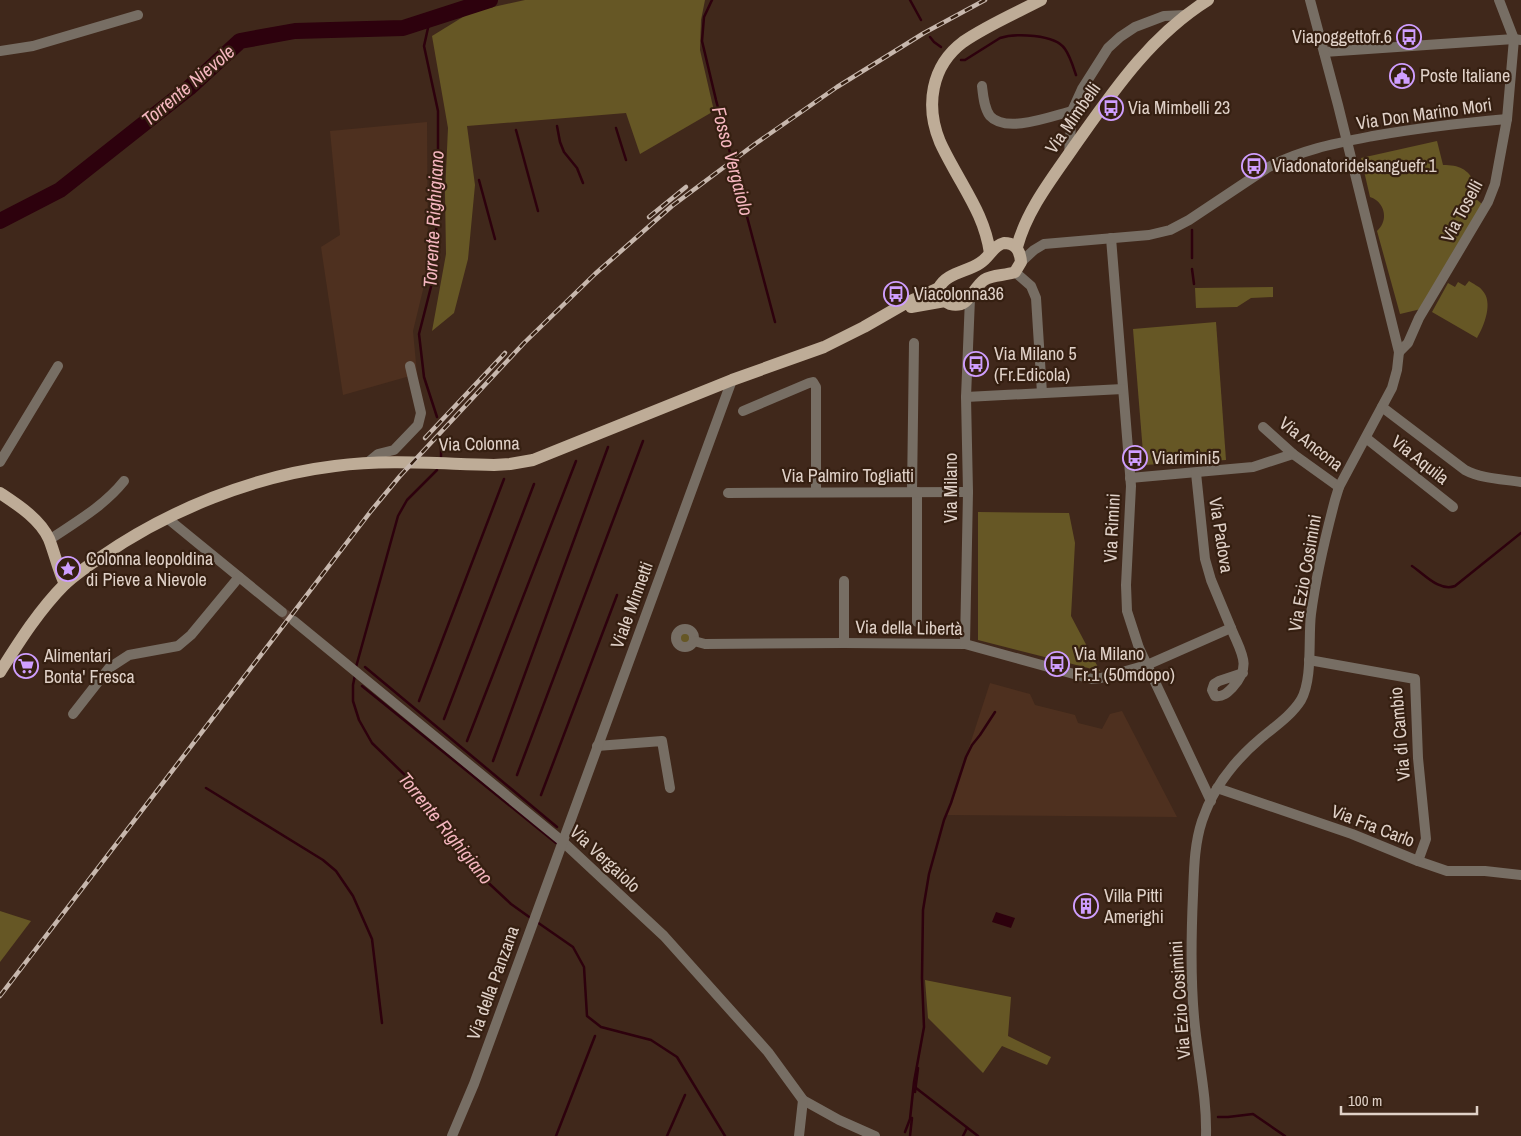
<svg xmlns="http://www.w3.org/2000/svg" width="1521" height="1136" font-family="'Archivo Narrow',sans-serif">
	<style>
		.built { fill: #4e301f }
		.green { fill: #665725 }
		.water { fill: #2d010d }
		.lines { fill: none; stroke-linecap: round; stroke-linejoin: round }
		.stream { stroke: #2d010d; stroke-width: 2.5 }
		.river { stroke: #2d010d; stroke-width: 16 }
		.minor-tunnel { stroke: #584135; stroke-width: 10; stroke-dasharray: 10 5; stroke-linecap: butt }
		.minor { stroke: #776e64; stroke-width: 10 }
		.major { stroke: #beac97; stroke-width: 12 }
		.rail-casing { stroke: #c7b7ad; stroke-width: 4.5 }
		.rail { stroke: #351f11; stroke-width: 2.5; stroke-dasharray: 8; stroke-linecap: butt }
		.labels { text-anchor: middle; stroke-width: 4.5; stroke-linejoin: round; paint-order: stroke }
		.poi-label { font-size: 18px; fill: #e0d1c8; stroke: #351f11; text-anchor: start }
		.street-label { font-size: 18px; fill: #e0d1c8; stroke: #351f11 }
		.water-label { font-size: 19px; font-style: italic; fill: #f5b6bf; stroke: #351f11 }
	</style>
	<rect width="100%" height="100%" fill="#40281b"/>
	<g class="built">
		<path d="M427,122L428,269L413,331L417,374L343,395L321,247L340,235L330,131Z"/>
		<path d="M990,683L1030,694L1035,705L1075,715L1078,723L1102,729L1110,714L1122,711L1177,817L947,815Z"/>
	</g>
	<g class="green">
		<path d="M525,0H705L701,20L700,50L714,111L640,154L626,113L467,126L475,185L468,259L454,313L432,331L446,254L445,193L448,128L432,36L471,12Z"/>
		<path d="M1437,141L1443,165C1459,165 1468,169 1475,183H1479L1481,191L1478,192L1476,199L1482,204L1421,309L1400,314L1377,231C1389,220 1385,202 1370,197L1361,158Z"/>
		<path d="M1469,281C1473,284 1479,286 1482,290C1494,302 1484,326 1477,338L1432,312L1448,283L1455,287L1458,282L1465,286Z"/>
		<path d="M1273,287V297L1251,298L1237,307L1196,308L1195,288Z"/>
		<path d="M1216,322L1226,460L1144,465L1133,329Z"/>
		<path d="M978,512L1069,513L1075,543L1071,616L1100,671L978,640Z"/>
		<circle cx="685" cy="638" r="5.5"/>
		<path d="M0,911L31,921L0,962Z"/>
		<path d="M925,980L1011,997L1008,1036L1051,1057L1047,1065L1002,1046L983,1073L928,1018Z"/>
	</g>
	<path class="water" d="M996,912L1015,918L1011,928L992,922Z"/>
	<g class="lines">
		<g class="stream">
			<path d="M712,0L704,17L702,41L716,100L775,322"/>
			<path d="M910,0L921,20"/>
			<path d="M430,19L424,46L438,111V202L433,279L419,334L424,377L437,417"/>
			<path d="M930,37L934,42L941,47"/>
			<path d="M961,60H965L1000,38C1015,33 1055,34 1065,49C1070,56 1073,66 1076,75"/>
			<path d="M557,126L560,142L564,152L577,168L583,183"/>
			<path d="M616,128L626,160"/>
			<path d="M516,130L538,211"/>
			<path d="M479,180L495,239"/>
			<path d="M1192,258V230"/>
			<path d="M1192,269L1194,284"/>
			<path d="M441,458V440"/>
			<path d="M1412,566C1424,574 1439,592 1455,586L1521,533"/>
			<path d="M356,667L398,516L407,500L437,470"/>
			<path d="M365,667L557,827"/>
			<path d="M355,675L353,685V701L359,720L372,743L409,779L480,875L511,904L532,919"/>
			<path d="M362,686L556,843"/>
			<path d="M419,701L504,479"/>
			<path d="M444,719L534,484"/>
			<path d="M467,741L576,461"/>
			<path d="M493,761L608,447"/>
			<path d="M517,775L643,441"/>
			<path d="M206,788L323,860L336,871L353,896L372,939L382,1023"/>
			<path d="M541,795L617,595"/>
			<path d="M537,922L573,947L584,967L587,1016L601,1027L651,1040L677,1057L725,1136"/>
			<path d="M916,1088L978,1136"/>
			<path d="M915,1092L918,1068"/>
			<path d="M1218,1117H1228L1253,1114L1285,1136"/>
			<path d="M905,1132L910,1119L914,1082L924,1027L922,978L923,910L929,874L944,820L951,803L966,757L972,745L980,735L995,712"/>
			<path d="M556,1136L595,1036"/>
			<path d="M667,1136L685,1095"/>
			<path d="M910,1136L912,1118"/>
			<path d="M963,1136L967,1128"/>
		</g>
		<path class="river" d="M0,221L60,190L189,88L240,41L295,31L403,28L490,0"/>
		<path class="minor-tunnel" d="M282,612L294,621"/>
		<g class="minor">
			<path d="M0,51L33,46L138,15"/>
			<path d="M1324,52L1514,39L1521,40"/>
			<path d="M982,86C983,95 984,108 990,116C1006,134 1052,116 1072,111"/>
			<path d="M1069,154L1072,111L1082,89L1108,48L1120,37L1135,27L1164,16L1186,15"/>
			<path d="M1111,238L1131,486L1126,585L1127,611L1139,648L1211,801"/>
			<path d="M1021,262L1034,250L1044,244L1149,235L1170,230L1189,220L1267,168C1299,150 1337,143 1373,136C1418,128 1462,123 1507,119"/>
			<path d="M1015,272L1031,286L1036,298L1042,393"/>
			<path d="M1399,352L1408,343L1419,318L1488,202L1495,184L1507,119L1514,39L1499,0"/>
			<path d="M966,397L1123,389"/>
			<path d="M1382,407L1465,470C1482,479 1502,479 1521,482"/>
			<path d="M743,411L809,383L813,382L816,387V492"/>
			<path d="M1263,427L1293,454L1339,487"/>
			<path d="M1366,438L1453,507"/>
			<path d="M0,462L58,366"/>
			<path d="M367,463L378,454L394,450L418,425L421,413L410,366"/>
			<path d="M1130,478L1253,467L1293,454"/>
			<path d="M912,492L914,343"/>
			<path d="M917,492V622"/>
			<path d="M728,493L968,492"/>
			<path d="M167,518L282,612"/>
			<path d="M49,540C76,522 104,506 124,481"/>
			<path d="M294,621L562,841L664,936L768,1052L803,1100L839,1120L875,1136"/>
			<path d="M1231,628C1241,653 1253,666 1232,688C1227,693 1223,697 1215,696L1212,690L1214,684L1219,681L1243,673"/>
			<circle cx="685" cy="638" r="9"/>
			<path d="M694,641L705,644L844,643L965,644L1092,679L1101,678L1147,665L1231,628L1211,580L1205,559L1196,473"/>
			<path d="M844,643V581"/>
			<path d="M965,644L968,492L966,397L970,298"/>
			<path d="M1309,660L1415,679L1418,758L1426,839L1418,861"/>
			<path d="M73,714L109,668L129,655L178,646L191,635L239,577"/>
			<path d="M597,746L662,741L670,788"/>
			<path d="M1217,788L1352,834L1418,861L1447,871H1485L1521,875"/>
			<path d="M452,1136L474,1084L732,380"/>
			<path d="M799,1136L803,1100"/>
			<path d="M1206,1136C1207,1099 1199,1064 1195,1027C1190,983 1191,940 1193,895C1194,871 1194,845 1202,821C1213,788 1234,761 1260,739C1274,727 1291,716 1301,700C1313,679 1308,638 1311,614C1316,575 1325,538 1335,500L1339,487L1392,388L1397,370L1399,352L1338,105L1310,0"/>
		</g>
		<g class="major">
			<path d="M1004,243C1016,243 1020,251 1021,262L1015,272C1005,276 993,274 984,280C972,289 969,309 950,304C943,301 941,295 939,288C946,273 967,272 980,263C990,257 992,246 1004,243Z"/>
			<path d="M1017,247C1027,210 1051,180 1073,148C1112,93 1149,37 1208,0"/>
			<path d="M990,253C985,220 970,198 954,169C949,160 944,151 940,142C925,106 931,66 963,42C986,26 1016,13 1041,0"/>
			<path d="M911,307L945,301"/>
			<path d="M0,493C18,505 40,519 49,539C55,554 58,570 65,584"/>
			<path d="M0,672C19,642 39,610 65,584C76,574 89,565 101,557C169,510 253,476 335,466C388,459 441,464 494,465L510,464L533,460L732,380L824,347L864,327L904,304L939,288"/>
		</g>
		<defs>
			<g id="rail">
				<path d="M649,217L686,187"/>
				<path d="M425,438L505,353"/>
				<path d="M0,996L371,511L400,476L524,343L595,274L672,206L755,144L837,87L924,33L985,0"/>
			</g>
		</defs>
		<use href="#rail" class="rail-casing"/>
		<use href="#rail" class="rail"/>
	</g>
	<defs>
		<symbol id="bus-ring" viewBox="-11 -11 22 22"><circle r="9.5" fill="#351f11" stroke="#cf9eff" stroke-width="1.5"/><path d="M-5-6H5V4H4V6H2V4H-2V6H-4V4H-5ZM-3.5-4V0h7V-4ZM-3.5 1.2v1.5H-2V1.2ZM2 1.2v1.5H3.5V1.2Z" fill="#cf9eff"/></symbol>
		<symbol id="civic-ring" viewBox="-11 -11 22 22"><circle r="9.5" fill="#351f11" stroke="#cf9eff" stroke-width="1.5"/><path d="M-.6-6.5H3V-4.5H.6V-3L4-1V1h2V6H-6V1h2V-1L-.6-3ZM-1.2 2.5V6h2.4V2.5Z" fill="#cf9eff"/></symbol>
		<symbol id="sight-ring" viewBox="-11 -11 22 22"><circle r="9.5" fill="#351f11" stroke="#cf9eff" stroke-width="1.5"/><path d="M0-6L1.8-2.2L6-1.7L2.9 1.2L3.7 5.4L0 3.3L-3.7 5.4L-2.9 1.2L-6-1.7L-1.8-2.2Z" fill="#cf9eff"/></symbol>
		<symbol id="supermarket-ring" viewBox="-11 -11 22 22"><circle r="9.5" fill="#351f11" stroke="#cf9eff" stroke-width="1.5"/><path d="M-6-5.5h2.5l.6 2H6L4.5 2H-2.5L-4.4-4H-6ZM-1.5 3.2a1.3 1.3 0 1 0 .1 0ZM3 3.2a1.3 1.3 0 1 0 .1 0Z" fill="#cf9eff"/></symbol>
		<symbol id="building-ring" viewBox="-11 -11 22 22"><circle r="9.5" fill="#351f11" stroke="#cf9eff" stroke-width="1.5"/><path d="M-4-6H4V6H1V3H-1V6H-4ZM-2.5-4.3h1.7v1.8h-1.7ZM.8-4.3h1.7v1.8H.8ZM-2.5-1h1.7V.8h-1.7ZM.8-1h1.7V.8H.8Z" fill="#cf9eff"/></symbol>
	</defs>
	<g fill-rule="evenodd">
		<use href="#bus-ring" x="1395" y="23" width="28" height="28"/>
		<use href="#civic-ring" x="1388" y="62" width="28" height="28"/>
		<use href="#bus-ring" x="1097" y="94" width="28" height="28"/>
		<use href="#bus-ring" x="1240" y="152" width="28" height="28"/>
		<use href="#bus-ring" x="882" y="280" width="28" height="28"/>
		<use href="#bus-ring" x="962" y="350" width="28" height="28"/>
		<use href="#bus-ring" x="1121" y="444" width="28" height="28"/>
		<use href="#sight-ring" x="54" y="555" width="28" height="28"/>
		<use href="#bus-ring" x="1043" y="650" width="28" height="28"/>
		<use href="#supermarket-ring" x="12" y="652" width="28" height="28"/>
		<use href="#building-ring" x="1072" y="892" width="28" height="28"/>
	</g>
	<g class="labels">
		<g class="poi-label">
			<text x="1392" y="43" text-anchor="end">Viapoggettofr.6</text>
			<text x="1420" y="82">Poste Italiane</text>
			<text x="1128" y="114">Via Mimbelli 23</text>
			<text x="1272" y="172">Viadonatoridelsanguefr.1</text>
			<text x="914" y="300">Viacolonna36</text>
			<text x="994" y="360">Via Milano 5<tspan x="994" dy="21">(Fr.Edicola)</tspan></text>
			<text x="1152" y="464">Viarimini5</text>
			<text x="86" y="565">Colonna leopoldina<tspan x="86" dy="21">di Pieve a Nievole</tspan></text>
			<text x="1074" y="660">Via Milano<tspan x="1074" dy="21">Fr.1 (50mdopo)</tspan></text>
			<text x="44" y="662">Alimentari<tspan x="44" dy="21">Bonta' Fresca</tspan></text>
			<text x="1104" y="902">Villa Pitti<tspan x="1104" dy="21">Amerighi</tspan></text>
		</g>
		<g class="street-label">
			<text transform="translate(1424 114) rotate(-8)" y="6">Via Don Marino Mori</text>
			<text transform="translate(1073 118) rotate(-55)" y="6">Via Mimbelli</text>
			<text transform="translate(1462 211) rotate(-62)" y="6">Via Toselli</text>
			<text transform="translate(479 444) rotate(-1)" y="6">Via Colonna</text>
			<text transform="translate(1311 444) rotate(38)" y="6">Via Ancona</text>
			<text transform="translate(1420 460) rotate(38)" y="6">Via Aquila</text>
			<text x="848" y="482">Via Palmiro Togliatti</text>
			<text transform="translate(951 488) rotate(-90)" y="6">Via Milano</text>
			<text transform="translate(1112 528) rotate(-87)" y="6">Via Rimini</text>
			<text transform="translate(1221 535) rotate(81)" y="6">Via Padova</text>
			<text transform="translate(1305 573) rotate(-80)" y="6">Via Ezio Cosimini</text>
			<text transform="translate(632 605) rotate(-70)" y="6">Viale Minnetti</text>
			<text transform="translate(909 628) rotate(1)" y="6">Via della Libertà</text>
			<text transform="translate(1400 734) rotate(-95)" y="6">Via di Cambio</text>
			<text transform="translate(1373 826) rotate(21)" y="6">Via Fra Carlo</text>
			<text transform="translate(605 859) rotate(43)" y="6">Via Vergaiolo</text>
			<text transform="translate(493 983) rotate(-70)" y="6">Via della Panzana</text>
			<text transform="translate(1180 1000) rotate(-94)" y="6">Via Ezio Cosimini</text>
		</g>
		<g class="water-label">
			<text transform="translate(188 85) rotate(-40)" y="7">Torrente Nievole</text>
			<text transform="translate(733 161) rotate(75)" y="7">Fosso Vergaiolo</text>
			<text transform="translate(433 219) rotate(-87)" y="7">Torrente Righigiano</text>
			<text transform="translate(446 828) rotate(51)" y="7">Torrente Righigiano</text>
		</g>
	</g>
	<path d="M1341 1106v8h136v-8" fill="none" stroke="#e0d1c8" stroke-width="2.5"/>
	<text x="1348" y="1106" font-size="15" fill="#e0d1c8" stroke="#351f11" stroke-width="4" paint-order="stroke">100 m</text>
</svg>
